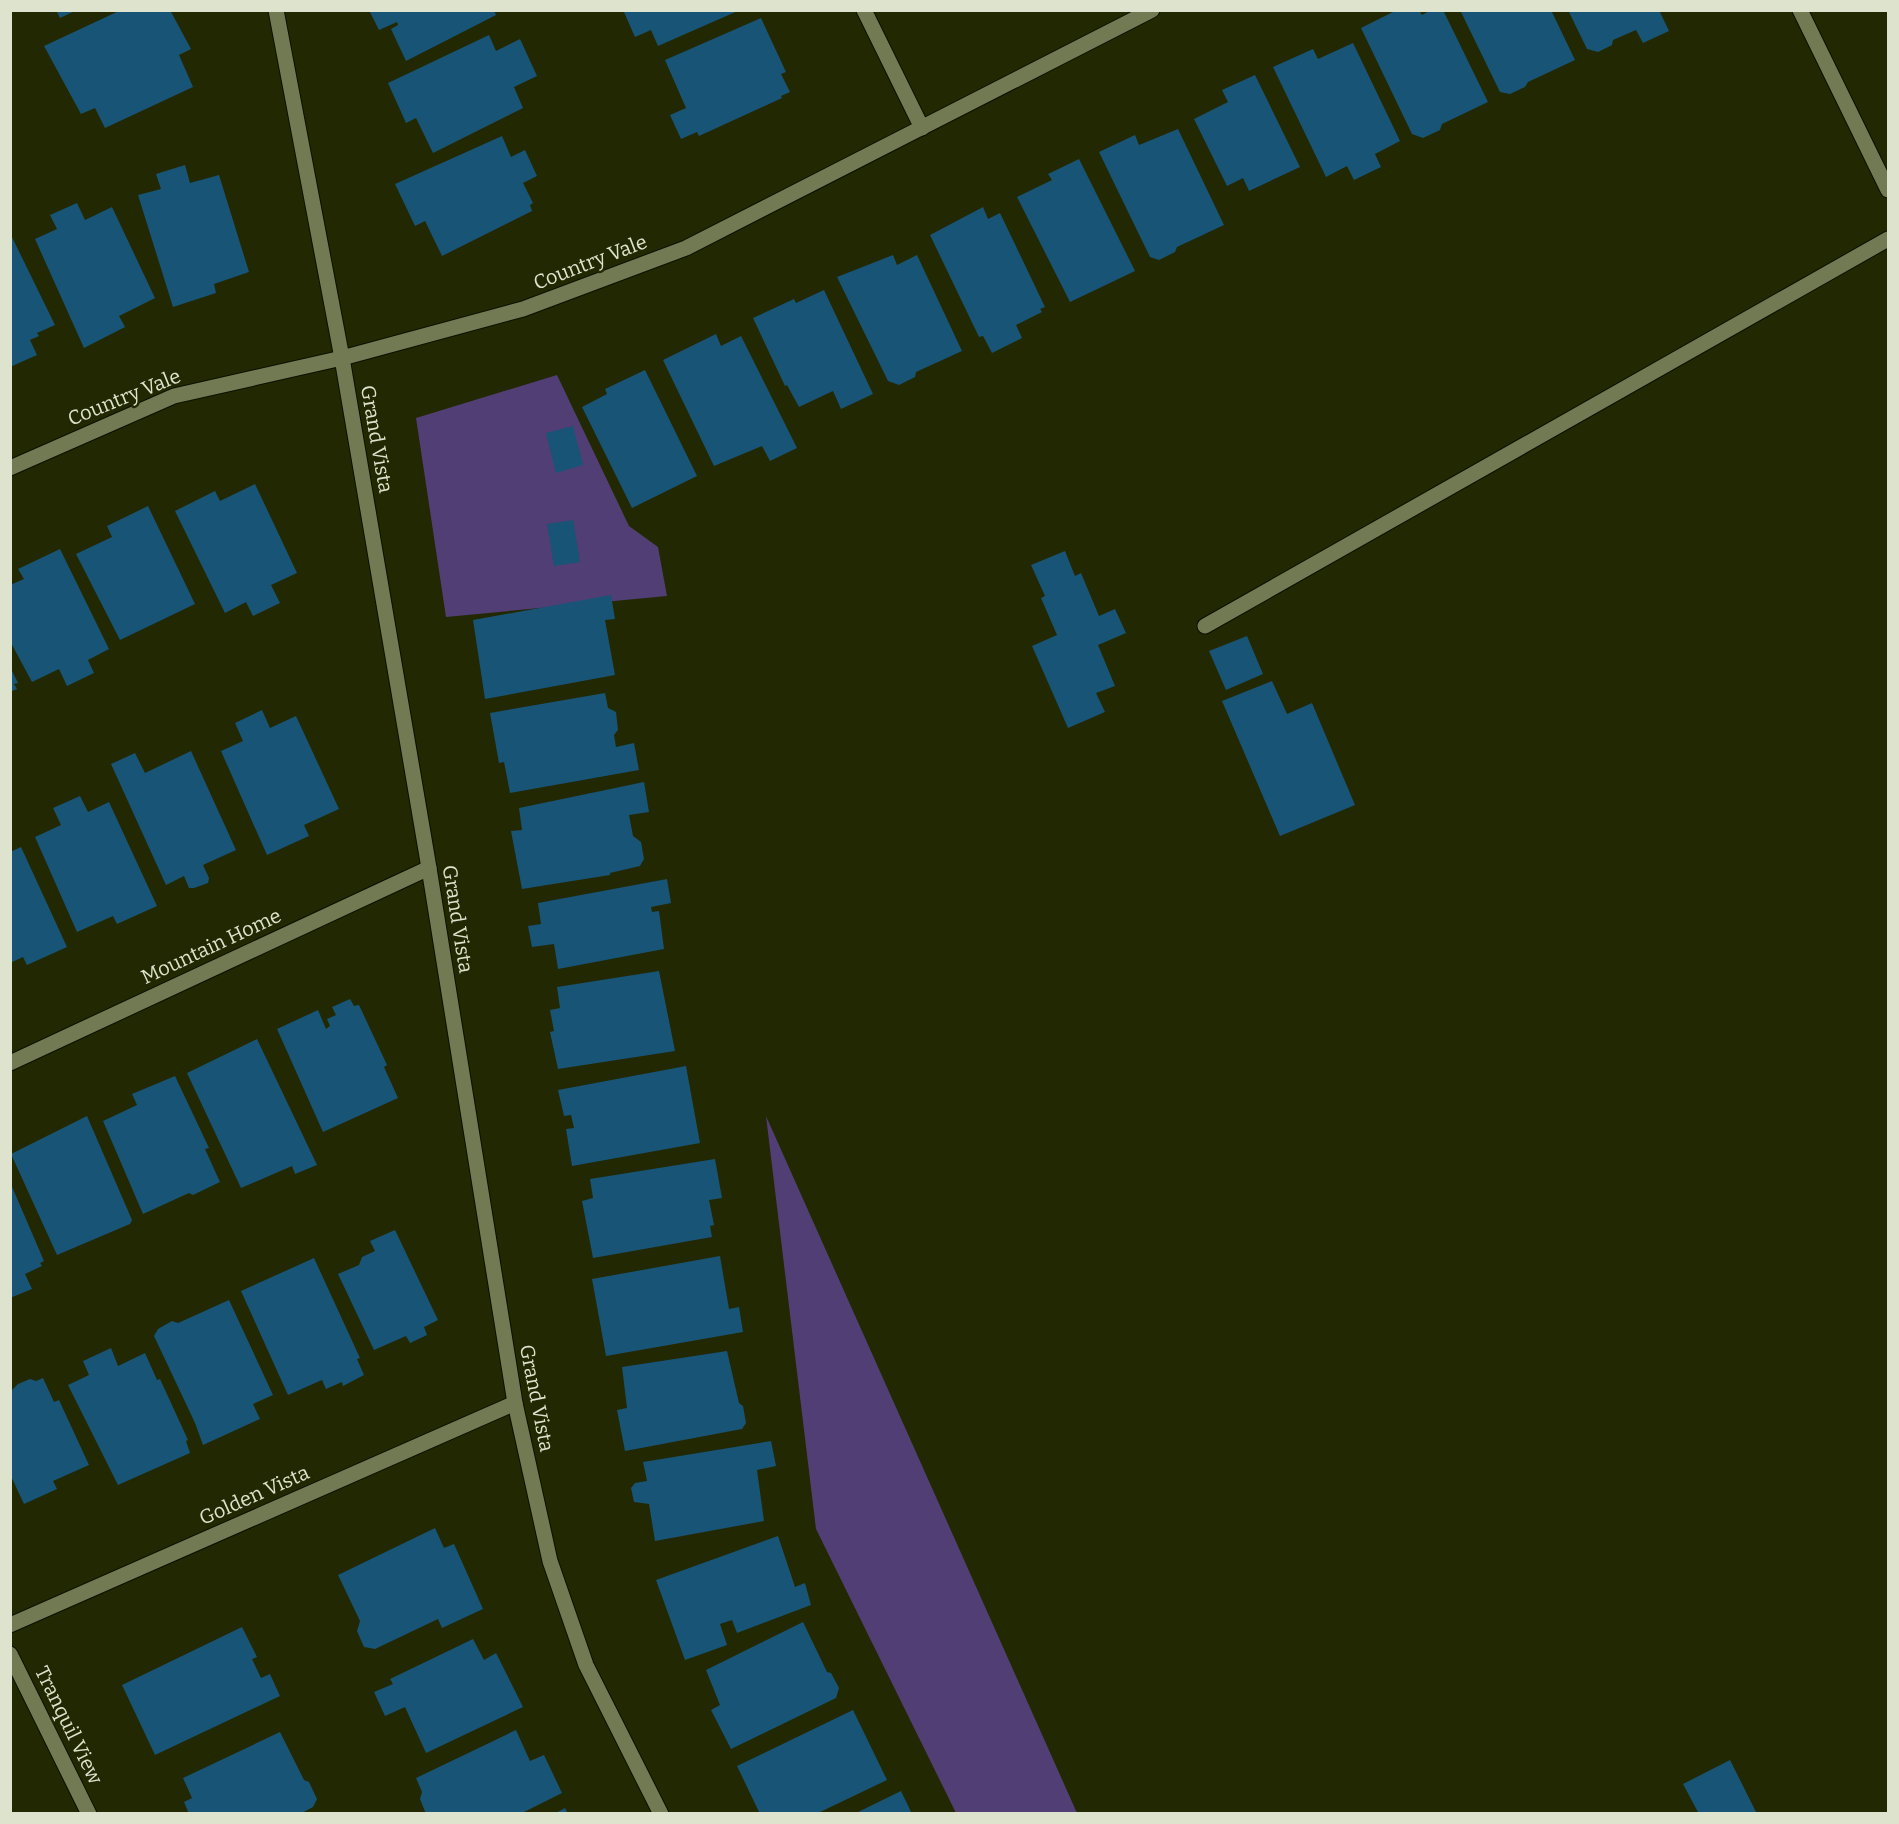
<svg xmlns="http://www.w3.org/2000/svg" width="1899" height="1824" font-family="Bitter,serif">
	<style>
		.green { fill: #513e74 }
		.building { fill: #185476 }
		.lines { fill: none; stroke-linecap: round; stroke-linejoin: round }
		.lane-casing { stroke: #0c1000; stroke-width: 17 }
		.street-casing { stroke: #0c1000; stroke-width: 17 }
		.lane { stroke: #717a52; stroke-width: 15 }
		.street { stroke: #717a52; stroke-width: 15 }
		.labels { text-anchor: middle; stroke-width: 5; stroke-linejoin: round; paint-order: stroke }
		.street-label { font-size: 20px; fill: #dde3cd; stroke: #222801 }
	</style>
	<rect width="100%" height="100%" fill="#222801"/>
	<g class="green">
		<path d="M557,375L629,526L658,547L667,596L446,617L416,418Z"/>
		<path d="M766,1116L1077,1813H956L816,1529Z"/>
	</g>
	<g class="building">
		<path d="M56,10H77L60,18Z"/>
		<path d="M121,10H170L191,49L179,55L193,87L105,128L95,108L81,114L44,46Z"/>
		<path d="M369,10H494L496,15L406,61L391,29L398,25L397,22L379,30Z"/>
		<path d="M623,10H740L658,46L651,30L635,37Z"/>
		<path d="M1397,10H1419L1422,15L1431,10H1443L1488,102L1442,124L1440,130L1423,138L1412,134L1361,28Z"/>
		<path d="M1460,10H1551L1575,60L1528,82L1525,87L1510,94L1500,92Z"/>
		<path d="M1568,10H1659L1669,31L1643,43L1636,30L1613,40L1612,45L1598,52L1587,49Z"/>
		<path d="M761,18L786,72L781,74L790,92L781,96L782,98L699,136L697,132L681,139L670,115L686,108L665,60Z"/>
		<path d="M489,35L496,51L520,39L537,76L514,87L523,108L433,153L416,118L406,123L388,83Z"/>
		<path d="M1353,43L1400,141L1375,154L1381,167L1354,180L1347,166L1326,177L1273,67L1313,49L1318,59Z"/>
		<path d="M1255,75L1300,167L1249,191L1243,178L1227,186L1194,119L1228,102L1222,90Z"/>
		<path d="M1178,129L1224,225L1177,247L1175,252L1159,260L1150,257L1099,152L1135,135L1139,145Z"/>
		<path d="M502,136L511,157L525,150L537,176L523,183L533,203L530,205L532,211L442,256L425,221L415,226L395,184Z"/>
		<path d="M1079,159L1135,271L1070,302L1017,197L1052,180L1048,174Z"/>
		<path d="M185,165L190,183L219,175L249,272L214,284L216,293L173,307L138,195L161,189L156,174Z"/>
		<path d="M77,203L85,220L112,207L155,298L119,316L125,327L84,348L35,239L57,229L50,215Z"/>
		<path d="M983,207L988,219L1000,213L1045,307L1040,309L1042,312L1016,325L1022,338L992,353L983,336L979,337L930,235Z"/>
		<path d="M10,233L55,325L37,333L39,336L30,340L37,355L10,367Z"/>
		<path d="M893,255L897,265L917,255L962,351L916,372L915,377L899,385L888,381L837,277Z"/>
		<path d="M824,290L873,394L841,409L833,391L799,407L787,385L785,386L753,318L794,299L796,303Z"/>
		<path d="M716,334L721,346L741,336L797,448L770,461L762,446L714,466L663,360Z"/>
		<path d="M645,370L697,476L632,508L582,407L607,394L605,389Z"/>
		<path d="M573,426L583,465L556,473L546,433Z"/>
		<path d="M255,484L297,573L271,585L280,603L253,616L246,602L225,613L175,511L215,491L220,501Z"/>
		<path d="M148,506L195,604L120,640L76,554L112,537L107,526Z"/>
		<path d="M573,520L580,562L554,566L547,524Z"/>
		<path d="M60,549L109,649L88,660L94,673L67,686L59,669L32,682L10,641V585L24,579L18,569Z"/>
		<path d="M1065,551L1075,576L1081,573L1099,616L1115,609L1126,633L1098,645L1115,686L1096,693L1105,712L1068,728L1032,646L1057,635L1041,598L1045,596L1031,565Z"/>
		<path d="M611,595L615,619L605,620L615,675L485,699L473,620Z"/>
		<path d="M1247,636L1263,674L1226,690L1209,651Z"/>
		<path d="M10,667L18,683L14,684L17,689L10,692Z"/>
		<path d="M1272,681L1287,714L1312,703L1355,805L1280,836L1222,701Z"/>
		<path d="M605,693L608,708L616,712L618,730L614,735L616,747L634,743L639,770L510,793L504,762L499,763L490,713Z"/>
		<path d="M262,710L270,728L296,716L339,809L304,825L309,836L267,855L221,751L243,741L235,723Z"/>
		<path d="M191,751L236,850L203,865L209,878L208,883L194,888H189L184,876L166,885L111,764L135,753L145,773Z"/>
		<path d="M644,782L649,812L629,815L633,836L641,842L644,859L640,866L610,873V875L522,889L511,831L522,830L519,808Z"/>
		<path d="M80,796L88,812L109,802L157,906L117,924L113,916L77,932L35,837L61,825L53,808Z"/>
		<path d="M21,847L67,947L27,965L23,957L10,963V852Z"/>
		<path d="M667,879L671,903L651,907L652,912L659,911L664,949L558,969L554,944L532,947L528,926L541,924L538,903Z"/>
		<path d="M659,971L675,1051L558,1069L550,1032L554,1031L550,1010L560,1008L557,987Z"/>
		<path d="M350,999L354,1006L359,1005L387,1065L384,1067L398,1098L323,1132L277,1029L318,1010L326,1029L330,1026L327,1019L336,1015L332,1007Z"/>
		<path d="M257,1039L317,1165L295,1174L292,1166L241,1188L187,1073Z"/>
		<path d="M686,1066L700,1143L572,1166L566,1129L574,1128L571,1115L564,1116L558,1090Z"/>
		<path d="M175,1076L209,1148L205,1149L220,1182L193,1195L189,1193L143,1214L103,1121L137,1105L132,1094Z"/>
		<path d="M87,1116L132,1220L130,1224L57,1255L11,1154Z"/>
		<path d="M715,1159L722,1198L709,1200L714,1225L710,1226L712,1237L593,1258L582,1201L593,1198L590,1179Z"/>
		<path d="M10,1182L44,1261L40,1263L42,1266L25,1274L32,1289L10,1298Z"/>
		<path d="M395,1230L438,1320L424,1327L427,1335L410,1343L406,1336L374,1350L338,1274L359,1265L362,1257L375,1251L370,1241Z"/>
		<path d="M720,1256L729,1309L739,1307L743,1332L606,1356L592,1279Z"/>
		<path d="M314,1258L360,1358L357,1359L364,1375L343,1386L342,1382L326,1389L322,1380L288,1395L241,1291Z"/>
		<path d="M229,1300L273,1395L253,1404L260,1419L203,1445L195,1423L154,1336L158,1329L172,1321L178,1323Z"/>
		<path d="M111,1348L118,1366L145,1353L157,1380L160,1379L188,1440L186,1441L190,1453L118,1485L68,1385L89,1375L83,1361Z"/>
		<path d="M727,1351L739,1403L743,1406L746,1423L742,1429L625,1451L617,1410L627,1408L622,1367Z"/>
		<path d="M43,1378L54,1402L59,1400L89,1465L53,1481L57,1489L24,1504L10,1474V1392L18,1384L30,1379L36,1381Z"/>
		<path d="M771,1441L776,1466L757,1470L764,1521L655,1541L649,1504L634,1502L631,1488L635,1483L647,1481L643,1462Z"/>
		<path d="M435,1528L444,1548L454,1544L483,1609L442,1628L438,1619L375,1649L364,1647L357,1631L360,1621L338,1575Z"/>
		<path d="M778,1536L795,1587L805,1583L811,1605L737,1633L732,1620L720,1624L727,1645L685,1660L656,1580Z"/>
		<path d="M803,1622L827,1672L831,1673L839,1688L836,1698L731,1749L711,1710L720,1705L706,1670Z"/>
		<path d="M242,1627L257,1657L252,1659L261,1678L270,1674L280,1696L155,1755L122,1685Z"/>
		<path d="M473,1639L484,1660L496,1653L523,1707L426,1753L405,1707L385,1716L374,1692L393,1684L390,1679Z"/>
		<path d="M853,1710L887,1780L816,1814H760L737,1766Z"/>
		<path d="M516,1730L530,1761L544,1755L562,1793L520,1814H426L420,1799L422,1792L416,1778Z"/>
		<path d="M280,1732L304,1780L309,1782L317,1799L313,1807L300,1814H189L184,1802L192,1798L183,1778Z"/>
		<path d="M1730,1760L1757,1814H1699L1683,1784Z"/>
		<path d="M901,1791L912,1814H854Z"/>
		<path d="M565,1808L568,1814H554Z"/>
	</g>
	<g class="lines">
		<defs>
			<path id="lane" d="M1205,626L1888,239"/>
			<g id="street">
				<path d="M276,10L342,358L429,868L515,1403L550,1561L586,1665L661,1814"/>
				<path d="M864,10L922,128"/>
				<path d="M1800,10L1888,190"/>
				<path d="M10,468L174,396L342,358L523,309L686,248L1152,10"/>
				<path d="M10,1063L429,868"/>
				<path d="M10,1625L515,1403"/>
				<path d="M10,1654L89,1814"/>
			</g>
		</defs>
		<use href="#lane" class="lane-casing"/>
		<use href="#street" class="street-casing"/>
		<use href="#lane" class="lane"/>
		<use href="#street" class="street"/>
	</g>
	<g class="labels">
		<g class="street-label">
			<text transform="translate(590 262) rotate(-21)" y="7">Country Vale</text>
			<text transform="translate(124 397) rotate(-22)" y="7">Country Vale</text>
			<text transform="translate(377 439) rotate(80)" y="7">Grand Vista</text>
			<text transform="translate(458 919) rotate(81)" y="7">Grand Vista</text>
			<text transform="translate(211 946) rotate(-25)" y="7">Mountain Home</text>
			<text transform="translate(537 1398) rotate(79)" y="7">Grand Vista</text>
			<text transform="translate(254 1495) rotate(-24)" y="7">Golden Vista</text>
			<text transform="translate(69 1725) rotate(64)" y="7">Tranquil View</text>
		</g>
	</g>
	<rect width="1899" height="1824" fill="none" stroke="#dde3cd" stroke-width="24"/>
</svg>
